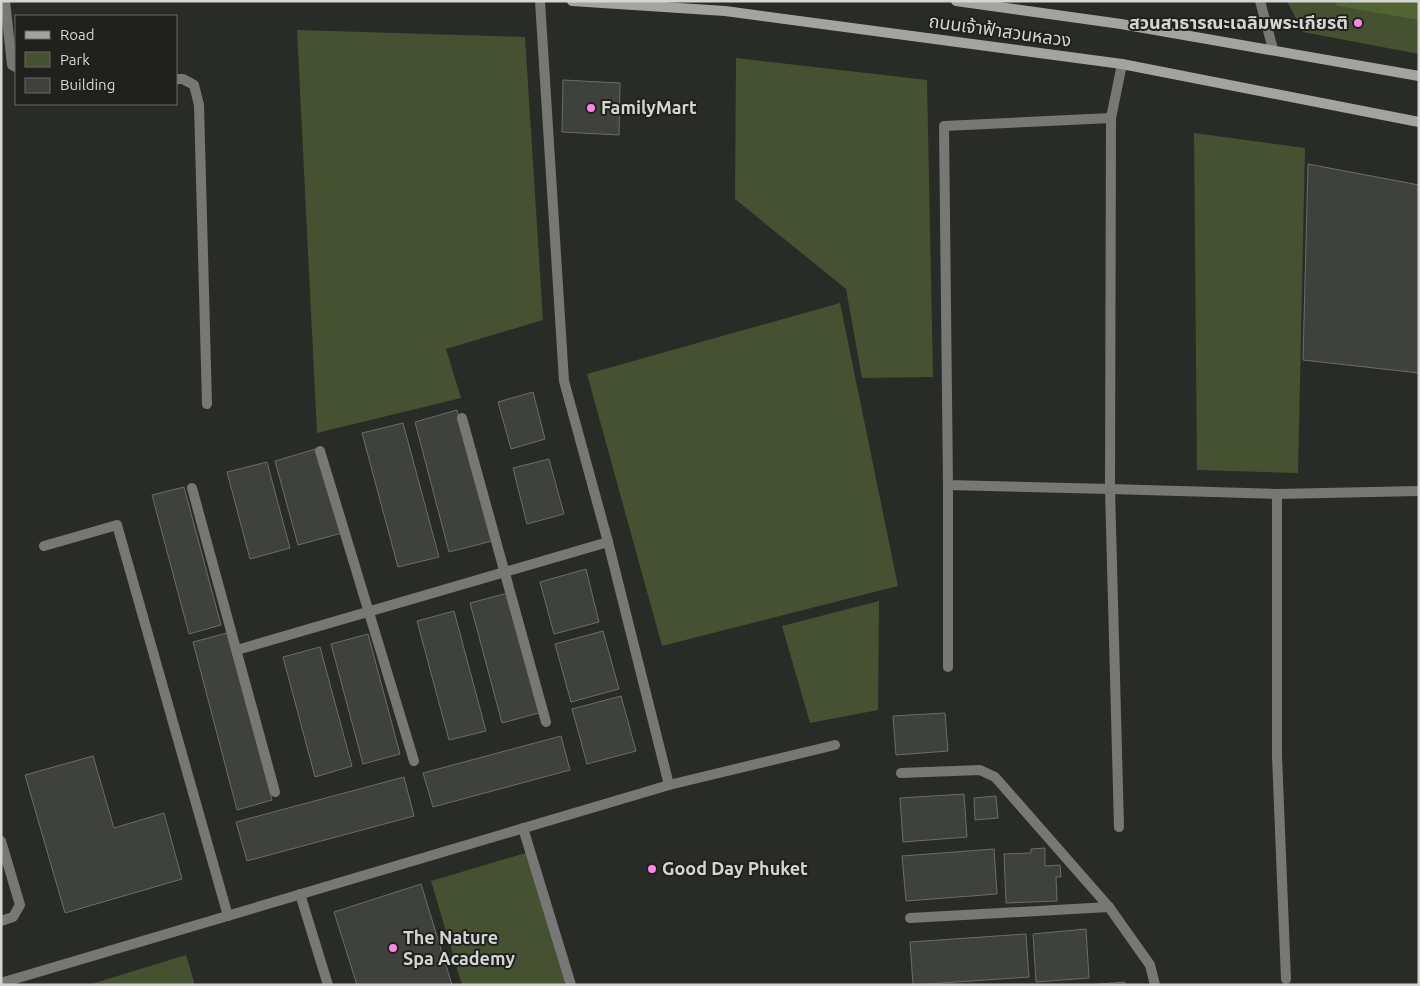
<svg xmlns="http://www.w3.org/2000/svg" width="1420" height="986" font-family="Ubuntu,'Noto Sans Thai',sans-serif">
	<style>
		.green { fill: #455131 }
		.water { fill: #526432 }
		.building { fill: #3f413c; stroke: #6b6d68 }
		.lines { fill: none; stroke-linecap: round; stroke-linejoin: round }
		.lane { stroke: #777876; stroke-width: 10 }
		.street { stroke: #777876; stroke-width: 10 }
		.secondary { stroke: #a3a4a1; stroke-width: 10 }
		.poi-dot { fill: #fc86e4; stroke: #20211d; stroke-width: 2 }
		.labels { text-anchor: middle; stroke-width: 4; stroke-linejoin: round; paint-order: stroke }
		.poi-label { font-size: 18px; font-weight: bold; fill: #d5d6d3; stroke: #20211d; text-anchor: start }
		.street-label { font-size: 18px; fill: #d5d6d3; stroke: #20211d }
	</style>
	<rect width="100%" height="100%" fill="#292b27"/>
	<g class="green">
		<path d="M1287,1H1419V54L1303,32Z"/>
		<path d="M297,30L525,37L543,320L446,349L461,398L317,433Z"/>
		<path d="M736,58L927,80L933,377L862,378L846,289L735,199Z"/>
		<path d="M1194,133L1305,148L1298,473L1197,470Z"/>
		<path d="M840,303L898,586L662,646L587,374Z"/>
		<path d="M879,601L878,710L810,723L782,626Z"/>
		<path d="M532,851L575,985H462L431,881Z"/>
		<path d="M186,955L195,985H88Z"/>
	</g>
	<path class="water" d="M1333,1H1419V20L1338,6Z"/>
	<g class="building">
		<path d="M563,80L620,83L619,135L562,132Z"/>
		<path d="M1308,164L1419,185V373L1303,360Z"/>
		<path d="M533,392L545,439L511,449L498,402Z"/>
		<path d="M457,410L492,541L449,552L415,422Z"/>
		<path d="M403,423L439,557L398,567L362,433Z"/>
		<path d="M319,448L342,533L298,545L275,461Z"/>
		<path d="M549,459L564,514L527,524L513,468Z"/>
		<path d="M267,462L290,548L250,559L227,472Z"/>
		<path d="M184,487L221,625L189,634L152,495Z"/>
		<path d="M586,569L599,622L554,634L540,582Z"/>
		<path d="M508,593L539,713L502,723L470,603Z"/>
		<path d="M454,611L486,731L449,740L417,621Z"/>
		<path d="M603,631L619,689L571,702L555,644Z"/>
		<path d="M227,633L272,800L237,810L193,642Z"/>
		<path d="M368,634L400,754L363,764L331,644Z"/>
		<path d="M320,647L352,766L315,777L283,657Z"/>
		<path d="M621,696L636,751L587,764L572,709Z"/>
		<path d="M945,713L948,751L896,755L893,716Z"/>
		<path d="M561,736L570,770L433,807L423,773Z"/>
		<path d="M93,756L114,828L164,813L182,879L65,913L25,775Z"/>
		<path d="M404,777L414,816L247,861L236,822Z"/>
		<path d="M964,794L967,837L903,842L900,798Z"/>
		<path d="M996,796L998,818L975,820L974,798Z"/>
		<path d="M1045,848V866L1060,865L1061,877H1056L1057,901L1006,903L1004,854L1031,853V849Z"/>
		<path d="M994,849L997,894L906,901L902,856Z"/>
		<path d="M421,884L452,985H357L334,912Z"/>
		<path d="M1086,929L1089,978L1036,982L1033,934Z"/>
		<path d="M1026,934L1029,977L913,985L910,942Z"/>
		<path d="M1125,982V985H1087Z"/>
	</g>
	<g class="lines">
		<g class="lane">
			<path d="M5,1L12,65L16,67"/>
			<path d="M1260,1L1273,49"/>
			<path d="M176,79H183L194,85L199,105L207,404"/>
			<path d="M1111,118L944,126L948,485L1110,489L1119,827"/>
			<path d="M1277,494V756L1286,979"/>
			<path d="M44,546L117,525L228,916"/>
			<path d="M948,667V485"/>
			<path d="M523,828L571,985"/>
			<path d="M1,841L20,905L13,917L1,921"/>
			<path d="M300,894L328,985"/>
		</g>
		<g class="street">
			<path d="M1122,64L1111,118L1110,489L1277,494L1419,491"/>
			<path d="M462,418L546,722"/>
			<path d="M320,451L414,761"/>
			<path d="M192,488L275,792"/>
			<path d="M237,650L608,542"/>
			<path d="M901,773L980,770L995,777L1109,907L1150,965L1155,985"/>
			<path d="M669,785L835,745"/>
			<path d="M910,918L1109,907"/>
			<path d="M1,983L669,785L608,542L564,381L540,1"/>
		</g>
		<g class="secondary">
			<path d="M572,1L725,11L1122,64L1419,122"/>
			<path d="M956,1L1121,24L1419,76"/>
		</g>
	</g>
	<g class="poi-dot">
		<circle cx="1358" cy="23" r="5"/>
		<circle cx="591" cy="108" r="5"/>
		<circle cx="652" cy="869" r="5"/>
		<circle cx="393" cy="948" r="5"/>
	</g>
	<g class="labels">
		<g class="poi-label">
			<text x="1348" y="29" text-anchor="end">สวนสาธารณะเฉลิมพระเกียรติ</text>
			<text x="601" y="114">FamilyMart</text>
			<text x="662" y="875">Good Day Phuket</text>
			<text x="403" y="944">The Nature<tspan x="403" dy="21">Spa Academy</tspan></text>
		</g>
		<g class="street-label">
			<text transform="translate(1000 31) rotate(8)" y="6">ถนนเจ้าฟ้าสวนหลวง</text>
		</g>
	</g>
	<rect width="1420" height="986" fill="none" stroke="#d5d6d3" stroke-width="5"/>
	<rect x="15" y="15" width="162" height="90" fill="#20211d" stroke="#686966"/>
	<rect x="25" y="31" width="25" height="8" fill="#a3a4a1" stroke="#686966"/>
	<text x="60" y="40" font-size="15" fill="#d5d6d3">Road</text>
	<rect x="25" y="52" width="25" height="15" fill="#455131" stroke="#686966"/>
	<text x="60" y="65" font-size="15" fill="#d5d6d3">Park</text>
	<rect x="25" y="78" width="25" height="15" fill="#3f413c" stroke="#686966"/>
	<text x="60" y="90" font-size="15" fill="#d5d6d3">Building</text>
</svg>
